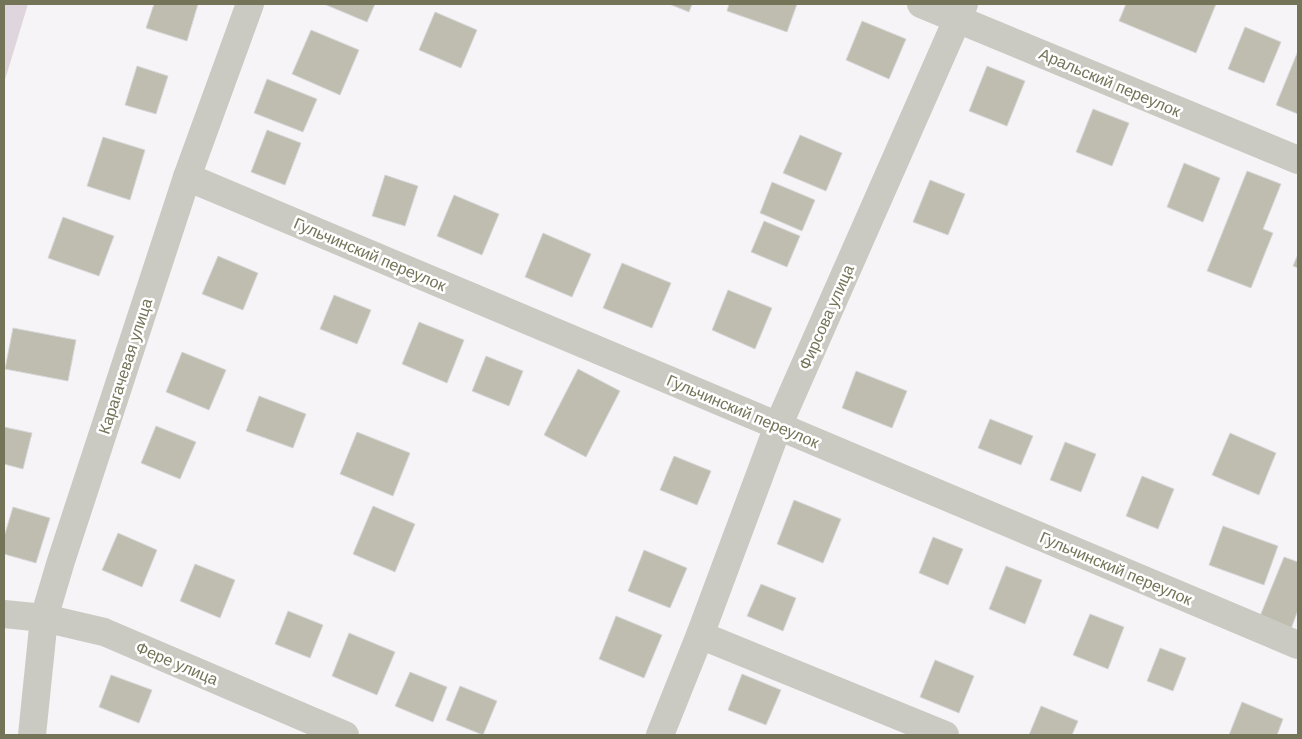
<svg xmlns="http://www.w3.org/2000/svg" width="1302" height="739" font-family="Arial,sans-serif">
	<style>
		.green { fill: #dfd5dd }
		.building { fill: #bebdb0; stroke: #d8d7d9 }
		.lines { fill: none; stroke-linecap: round; stroke-linejoin: round }
		.minor { stroke: #cacac3; stroke-width: 28 }
		.labels { text-anchor: middle; stroke-width: 5; stroke-linejoin: round; paint-order: stroke }
		.street-label { font-size: 16px; fill: #747459; stroke: #fff }
	</style>
	<rect width="100%" height="100%" fill="#f6f4f7"/>
	<path class="green" d="M4,4H28L4,83Z"/>
	<g class="building">
		<path d="M154,4H198L187,41L146,28Z"/>
		<path d="M324,4H375L367,22Z"/>
		<path d="M669,4H692L689,12Z"/>
		<path d="M729,4H797L787,32L727,11Z"/>
		<path d="M1126,4H1216L1196,53L1119,21Z"/>
		<path d="M435,12L477,30L461,68L419,50Z"/>
		<path d="M862,21L906,39L889,79L846,60Z"/>
		<path d="M1245,27L1281,42L1264,83L1228,69Z"/>
		<path d="M311,30L359,50L340,95L292,74Z"/>
		<path d="M1298,51V114L1276,105Z"/>
		<path d="M137,66L168,76L156,114L125,105Z"/>
		<path d="M987,66L1025,81L1007,126L969,111Z"/>
		<path d="M267,79L317,99L303,132L254,113Z"/>
		<path d="M1093,109L1129,123L1112,166L1076,152Z"/>
		<path d="M267,130L301,143L285,185L251,172Z"/>
		<path d="M800,135L842,153L826,191L783,173Z"/>
		<path d="M103,137L145,150L130,200L87,186Z"/>
		<path d="M1184,163L1220,178L1203,222L1167,207Z"/>
		<path d="M1247,171L1281,184L1263,229L1273,233L1251,288L1207,271Z"/>
		<path d="M385,175L418,186L405,226L372,216Z"/>
		<path d="M930,180L965,194L948,235L913,222Z"/>
		<path d="M772,182L815,200L802,231L760,213Z"/>
		<path d="M454,195L499,214L482,255L437,236Z"/>
		<path d="M63,217L114,236L99,276L48,258Z"/>
		<path d="M764,221L800,236L787,267L751,252Z"/>
		<path d="M543,233L591,254L572,297L525,277Z"/>
		<path d="M1298,254V268L1293,266Z"/>
		<path d="M218,256L258,273L243,310L202,294Z"/>
		<path d="M622,263L671,283L652,328L603,308Z"/>
		<path d="M728,290L772,308L755,349L712,330Z"/>
		<path d="M334,295L371,310L357,344L320,329Z"/>
		<path d="M419,322L464,340L447,383L402,364Z"/>
		<path d="M13,328L76,340L68,381L5,369Z"/>
		<path d="M182,352L226,370L209,410L166,392Z"/>
		<path d="M486,356L523,371L509,406L472,391Z"/>
		<path d="M578,369L620,391L586,457L544,435Z"/>
		<path d="M856,371L907,391L892,428L842,408Z"/>
		<path d="M259,396L306,414L293,448L246,431Z"/>
		<path d="M990,419L1033,436L1021,465L978,448Z"/>
		<path d="M156,426L196,442L180,479L141,463Z"/>
		<path d="M4,427L32,433L23,469L4,464Z"/>
		<path d="M357,432L410,453L393,496L340,474Z"/>
		<path d="M1230,433L1276,453L1259,495L1212,475Z"/>
		<path d="M1065,442L1096,454L1081,492L1050,480Z"/>
		<path d="M674,456L711,471L697,505L660,490Z"/>
		<path d="M1142,476L1174,489L1158,529L1126,516Z"/>
		<path d="M794,500L841,519L823,563L777,544Z"/>
		<path d="M373,506L415,524L395,572L353,554Z"/>
		<path d="M13,507L50,518L36,563L4,554V537Z"/>
		<path d="M1223,526L1278,546L1264,585L1209,565Z"/>
		<path d="M118,533L157,550L142,587L102,570Z"/>
		<path d="M933,537L963,549L948,585L919,573Z"/>
		<path d="M644,550L687,568L670,608L628,591Z"/>
		<path d="M1284,557L1298,562V610L1291,629L1260,616Z"/>
		<path d="M195,564L235,580L220,618L180,601Z"/>
		<path d="M1006,566L1042,580L1025,624L989,609Z"/>
		<path d="M761,584L796,598L783,631L747,616Z"/>
		<path d="M288,611L323,625L310,658L275,644Z"/>
		<path d="M1090,614L1124,627L1108,669L1073,655Z"/>
		<path d="M616,616L662,635L644,678L599,659Z"/>
		<path d="M349,633L395,652L377,695L332,676Z"/>
		<path d="M1160,648L1186,658L1173,691L1147,681Z"/>
		<path d="M935,660L974,676L959,713L920,697Z"/>
		<path d="M410,672L447,687L433,722L395,706Z"/>
		<path d="M742,674L781,690L766,725L728,710Z"/>
		<path d="M111,675L152,690L139,723L99,707Z"/>
		<path d="M460,686L497,701L483,735L446,720Z"/>
		<path d="M1242,702L1283,719L1277,735H1229Z"/>
		<path d="M1041,706L1078,721L1072,735H1029Z"/>
	</g>
	<g class="lines">
		<g class="minor">
			<path d="M921,4L1298,160"/>
			<path d="M187,177L1298,645"/>
			<path d="M4,614L44,618L104,632L345,735"/>
			<path d="M700,635L945,735"/>
			<path d="M32,735L44,618L61,561L187,177L250,4"/>
			<path d="M660,735L700,635L778,426L964,4"/>
		</g>
	</g>
	<g class="labels">
		<g class="street-label">
			<text transform="translate(1110 82) rotate(23)" y="6">Аральский переулок</text>
			<text transform="translate(370 254) rotate(23)" y="6">Гульчинский переулок</text>
			<text transform="translate(826 317) rotate(-66)" y="6">Фирсова улица</text>
			<text transform="translate(125 366) rotate(-72)" y="6">Карагачевая улица</text>
			<text transform="translate(743 411) rotate(23)" y="6">Гульчинский переулок</text>
			<text transform="translate(1116 568) rotate(23)" y="6">Гульчинский переулок</text>
			<text transform="translate(177 663) rotate(23)" y="6">Фере улица</text>
		</g>
	</g>
	<rect width="1302" height="739" fill="none" stroke="#747459" stroke-width="10"/>
</svg>
